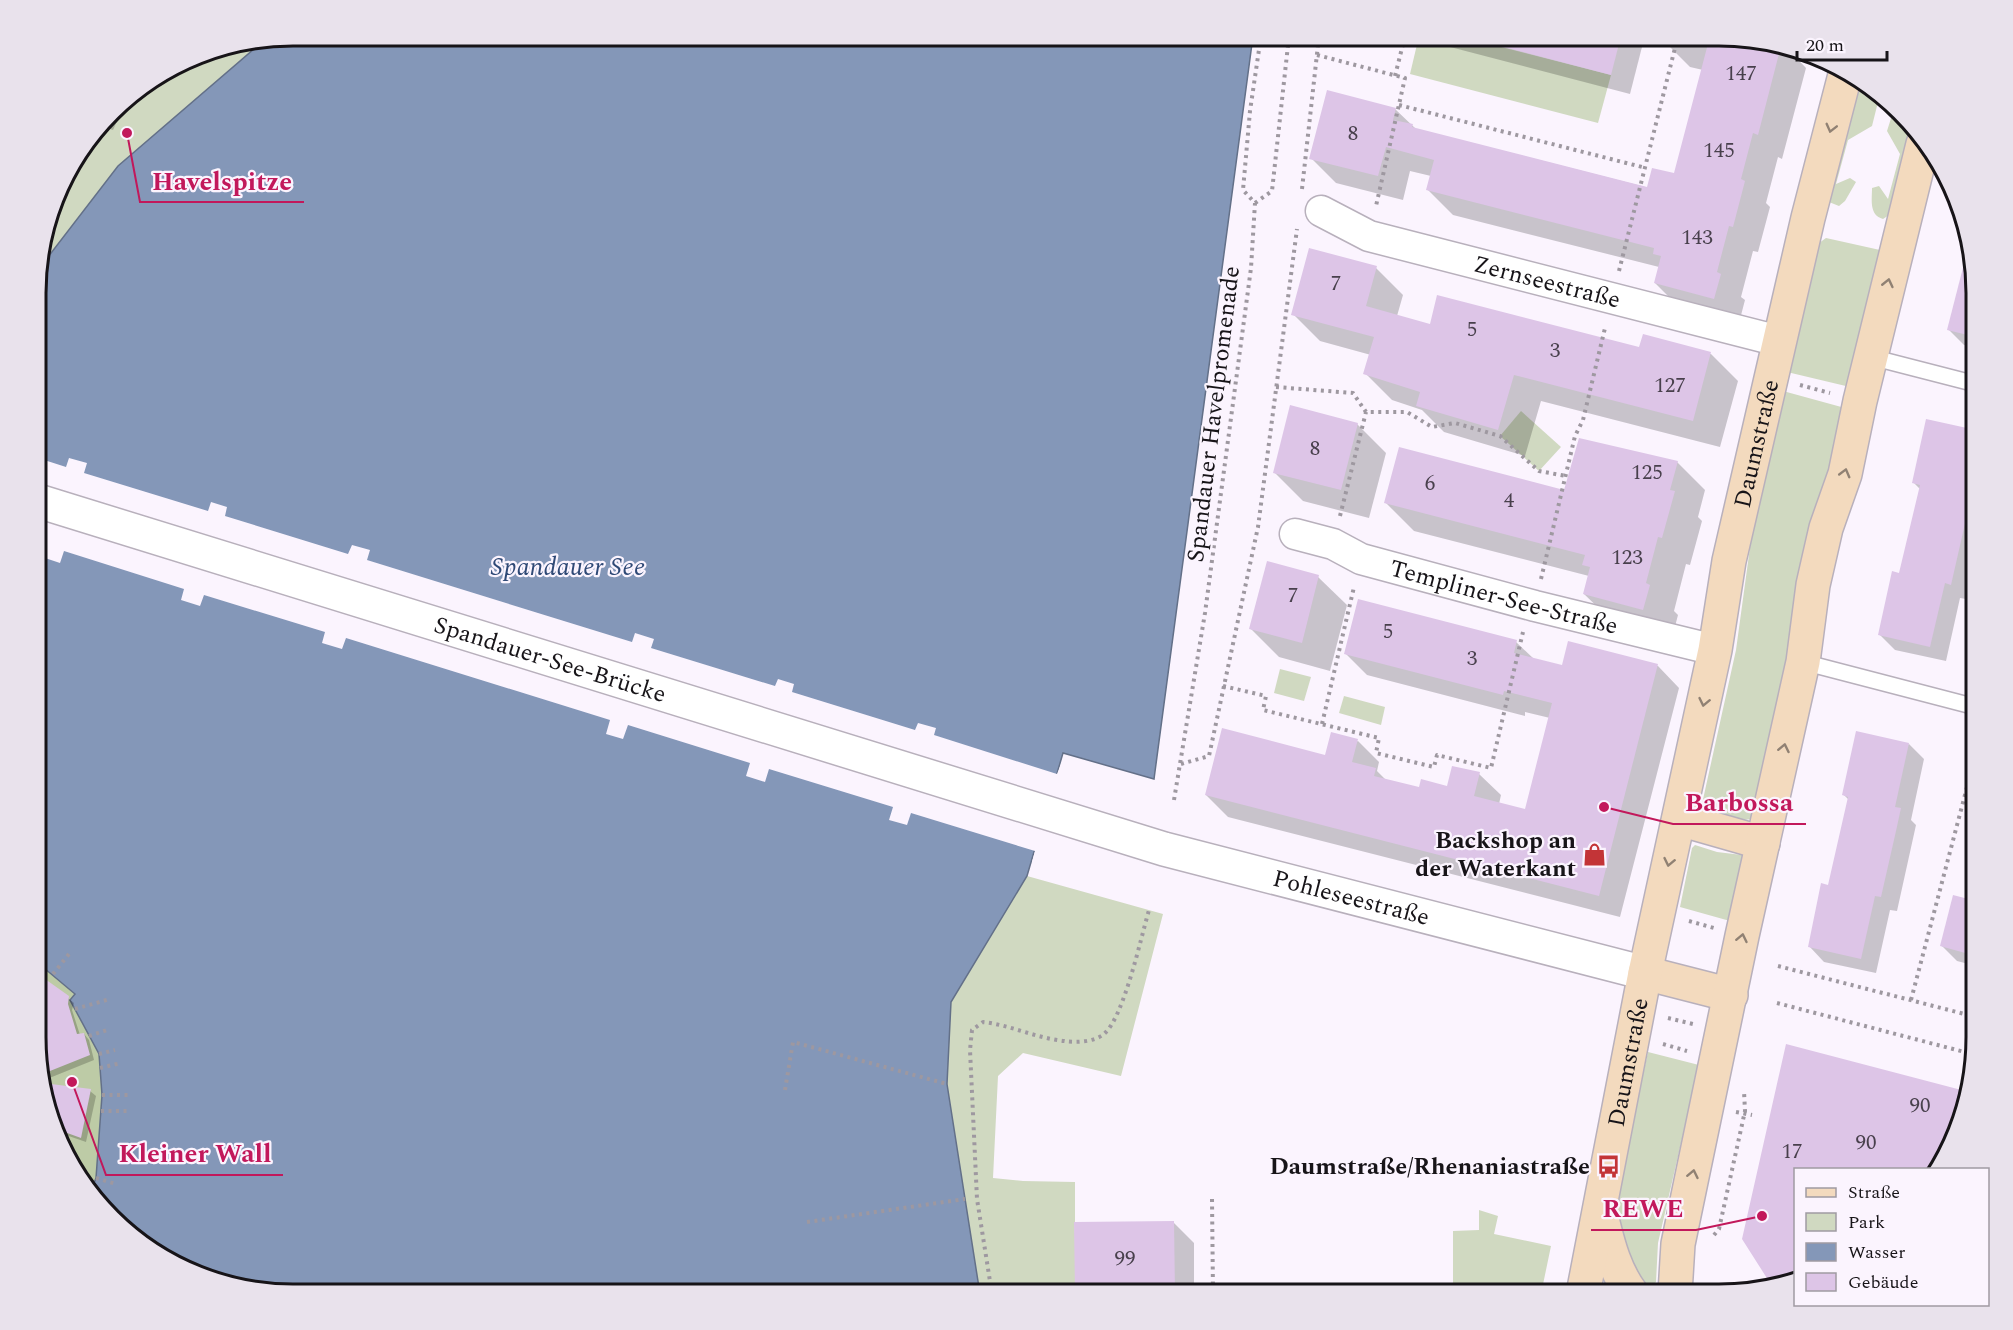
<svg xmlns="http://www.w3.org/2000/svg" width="2013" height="1330" font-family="Spectral,serif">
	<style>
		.green { fill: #d0d9c1 }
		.forest { fill: #bdcba6 }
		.water { fill: #8497b8; stroke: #637088; stroke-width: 1.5 }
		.pier { fill: #fbf4fe }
		.shadow { fill: #0003 }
		.building { fill: #ddc5e7 }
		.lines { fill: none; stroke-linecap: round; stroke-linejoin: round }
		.service-casing { stroke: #b8b0bc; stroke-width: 18 }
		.minor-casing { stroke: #b8b0bc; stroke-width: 33 }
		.tertiary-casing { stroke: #b8b0bc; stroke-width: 36 }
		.secondary-casing { stroke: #b8b0bc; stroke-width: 36 }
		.path { stroke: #9e98a0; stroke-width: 4; stroke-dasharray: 3 4.5; stroke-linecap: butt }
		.service { stroke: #fff; stroke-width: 15 }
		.minor { stroke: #fff; stroke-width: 30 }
		.tertiary { stroke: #fff; stroke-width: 33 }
		.secondary { stroke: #f3dabe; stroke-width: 33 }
		.oneway { stroke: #908173 }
		.labels { text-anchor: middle; stroke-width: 4.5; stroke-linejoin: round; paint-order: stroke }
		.number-label { font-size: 21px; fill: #48404c }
		.street-label { font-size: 24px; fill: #171418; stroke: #fbf4fe }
		.poi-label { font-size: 24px; font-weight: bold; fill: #171418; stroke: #fbf4fe; text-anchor: end }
		.water-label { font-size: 26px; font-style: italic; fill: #2f4976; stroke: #fbf4fe }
		.rim { fill: none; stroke: #171418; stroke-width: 3 }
		.leader { fill: none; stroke: #c2185b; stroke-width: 2 }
		.callout-dot { fill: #c2185b; stroke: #fbf4fe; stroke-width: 2 }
		.callout-label { font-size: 26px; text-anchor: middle; font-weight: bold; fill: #c2185b; stroke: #fbf4fe; stroke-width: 4.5; stroke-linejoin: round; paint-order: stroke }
	</style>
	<rect width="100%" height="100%" fill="#fbf4fe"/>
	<g class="green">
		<path d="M1419,36H1458L1611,75L1598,123L1410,74Z"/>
		<path d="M262,42L118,166L38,270V261L63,180L124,100L196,56Z"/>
		<path d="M1857,91L1879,98L1872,126L1848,140L1836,184L1850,178L1856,182L1845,201L1839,206L1829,202Z"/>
		<path d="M1893,112L1911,131L1889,215L1883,219C1869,215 1872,200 1872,188L1879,186L1888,199L1900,154L1887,131Z"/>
		<path d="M1826,238L1880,250L1850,387L1787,372L1815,246Z"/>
		<path d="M1783,391L1845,408L1754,819C1736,821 1713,820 1702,804L1736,650L1751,540Z"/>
		<path d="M1521,411L1561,447L1539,471L1500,436Z"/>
		<path d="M1280,669L1311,677L1304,701L1274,693Z"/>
		<path d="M1344,696L1385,707L1381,725L1339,713Z"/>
		<path d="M1695,845L1717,852L1742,855L1745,859L1730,921L1680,907L1692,848Z"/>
		<path d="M1027,876L1163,914L1121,1076L1023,1053L998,1076L993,1178L1023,1181L1075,1182V1294H980L947,1084L951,1002Z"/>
		<path d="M1648,1052L1699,1065L1658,1243L1656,1282L1650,1289H1646L1614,1228L1617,1192Z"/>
		<path d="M1479,1210L1498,1216L1494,1234L1551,1246L1541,1294H1453V1231L1479,1230Z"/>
	</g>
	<path class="forest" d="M38,963L75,994L70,1000L99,1054L102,1095L96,1178L92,1188L71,1165L38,1069Z"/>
	<path class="water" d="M294,36H1253L1154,779L1063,753L1027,876L951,1002L947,1084L980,1294H294L211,1280L150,1250L92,1188L96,1178L102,1095L99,1054L70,1000L75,994L38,963V270L118,166L262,42Z"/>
	<path class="pier" d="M38,458L66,467L69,458L87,463L84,473L208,511L211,502L227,507L225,516L348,554L352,545L370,550L367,560L632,642L635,633L654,639L651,648L775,686L778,679L794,684L792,692L915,730L918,723L936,728L934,735L1057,774L1061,764H1063L1034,863L1032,862L1035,851L911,813L907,825L889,820L893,807L769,769L765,782L746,776L750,763L628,725L623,739L606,734L610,720L346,638L342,649L322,643L325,632L204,595L200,606L181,600L184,589L64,551L60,563L39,556L43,545L38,543Z"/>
	<g class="shadow">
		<path d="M1408,36H1637L1643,43L1630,94Z"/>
		<path d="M1667,36H1719L1786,47L1806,68L1782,159L1778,157L1766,203L1770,207L1758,252L1753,251L1741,297L1745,300L1739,323L1680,308L1655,283L1659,267L1453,215L1428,190L1431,176L1410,171L1403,200L1336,183L1311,158L1395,109L1416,129L1649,188L1675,175L1703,70L1690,67L1665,42Z"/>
		<path d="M128,97L113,130L103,127L124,100Z"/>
		<path d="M1972,262L1976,277V348L1964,345L1948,329Z"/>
		<path d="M1376,268L1403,295L1397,316L1431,325L1640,349L1711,354L1738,381L1720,447L1541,401L1525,456L1444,432L1422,410L1392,400L1365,373L1371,355L1320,341L1293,314Z"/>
		<path d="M1928,420L1976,432V553L1966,599L1960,598L1946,661L1895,650L1879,634L1900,575L1920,489L1914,483Z"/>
		<path d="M1357,424L1386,453L1369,518L1303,501L1274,472Z"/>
		<path d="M1677,462L1705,490L1698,517L1702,521L1690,565L1686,564L1674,611L1678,615L1672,638L1613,622L1584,594L1589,576L1414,531L1386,503L1565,492Z"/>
		<path d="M1318,577L1347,605L1330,671L1279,657L1250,628Z"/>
		<path d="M1516,642L1534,659L1563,667L1569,643L1658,666L1679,688L1620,917L1228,817L1206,795L1326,756L1358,741L1379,762L1377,771L1387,781L1420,789L1448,788L1479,774L1501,795L1499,804L1526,811L1550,718L1525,712V716L1367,675L1345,653Z"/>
		<path d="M1909,744L1924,759L1911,820L1916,825L1897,911L1890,910L1876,973L1824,962L1809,946L1829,887L1849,800L1843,794Z"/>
		<path d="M1954,896L1976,902V966L1957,961L1942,946Z"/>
		<path d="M68,998L74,1003L72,1010L80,1035L84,1034L89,1040L94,1060L42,1081L38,1069Z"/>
		<path d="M43,1084L90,1091L96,1096L86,1142L60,1133Z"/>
		<path d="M1174,1223L1194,1243V1294H1077Z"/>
		<path d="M1393,1285L1402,1294H1226V1286Z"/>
	</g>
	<g class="building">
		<path d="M1493,36H1621L1611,75L1492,44Z"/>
		<path d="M1710,36L1781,46L1758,135L1753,133L1741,179L1745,181L1733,227L1729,226L1717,272L1721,274L1714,299L1654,283L1661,256L1653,254L1654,248L1426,190L1434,160L1386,147L1378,176L1309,159L1327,90L1396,108L1393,120L1413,124L1412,127L1647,187L1652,168L1674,173Z"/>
		<path d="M1309,248L1377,266L1366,306L1430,324L1437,295L1639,347L1643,334L1711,352L1693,421L1514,375L1498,430L1416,406L1420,392L1363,374L1374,337L1291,315Z"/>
		<path d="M1968,248L1976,277V337L1947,330Z"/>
		<path d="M1290,405L1358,423L1341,490L1273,473Z"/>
		<path d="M1926,419L1976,430V444L1965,495L1971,497L1951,585L1945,583L1930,647L1878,635L1892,571L1899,573L1920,485L1912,483Z"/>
		<path d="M1579,438L1678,461L1670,490L1675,491L1662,538L1658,537L1646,583L1650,585L1643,610L1583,594L1590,567L1582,565L1585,555L1384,503L1399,447L1564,490Z"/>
		<path d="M1267,561L1319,575L1302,643L1249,629Z"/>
		<path d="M1358,599L1517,640L1514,653L1562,665L1568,641L1658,664L1599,896L1205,795L1222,728L1325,755L1331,732L1358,739L1352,762L1376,768L1374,776L1419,787L1421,779L1447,786L1452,766L1480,772L1474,796L1525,809L1552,703L1504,691L1503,695L1344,654Z"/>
		<path d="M1856,731L1909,743L1895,807L1901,808L1896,831L1881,897L1875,896L1861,959L1808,947L1821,883L1828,885L1848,797L1842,795Z"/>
		<path d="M1953,895L1976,901V956L1940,946Z"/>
		<path d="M38,974L69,996L68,1004L77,1034L84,1033L90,1055L40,1075L38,1069Z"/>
		<path d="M1786,1044L1969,1092L1963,1119L1938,1170H1796V1275L1770,1283L1742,1239Z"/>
		<path d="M43,1083L91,1089L81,1138L59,1130Z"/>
		<path d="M1174,1221L1175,1294H1075L1074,1222Z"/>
	</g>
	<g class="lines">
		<defs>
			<g id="service">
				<path d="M1871,357L1976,384"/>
				<path d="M1803,662L1976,707"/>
			</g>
			<g id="minor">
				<path id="s1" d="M1321,211L1369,236L1779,341"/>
				<path id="s2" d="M1295,534L1333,544L1361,559L1535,606L1715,650"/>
			</g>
			<g id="tertiary">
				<path id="s3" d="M38,501L1164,849L1645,973"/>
			</g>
			<g id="secondary">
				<path d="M1679,819L1763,843"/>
				<path d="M1645,973L1731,995"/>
				<path d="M1601,1215C1608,1243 1614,1270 1632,1294"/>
				<path d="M1675,1293L1678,1244L1742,936L1803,662L1813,585L1826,528L1845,474L1860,401L1923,144"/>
				<path id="s4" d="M1583,1294L1645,973L1715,650L1729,561L1808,218L1846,71"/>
			</g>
		</defs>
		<use href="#service" class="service-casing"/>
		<use href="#minor" class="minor-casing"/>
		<use href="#tertiary" class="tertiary-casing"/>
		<use href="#secondary" class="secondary-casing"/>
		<g class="path">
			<path d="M1317,55L1405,78L1376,206"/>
			<path d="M1395,76L1405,36"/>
			<path d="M1399,105L1646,168"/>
			<path d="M96,136L98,134"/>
			<path d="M1302,189L1319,36"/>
			<path d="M1255,203L1272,191L1289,36"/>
			<path d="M1619,271L1678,36"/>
			<path d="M1800,385L1830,393"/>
			<path d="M1276,387L1353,393L1366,412H1407L1432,427L1455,423L1500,436L1539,471L1566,476"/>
			<path d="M1340,516L1366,412"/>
			<path d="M1541,579L1575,436L1583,420L1605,328"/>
			<path d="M1223,686L1266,696L1263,710L1379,738L1376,753L1434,767L1437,755L1491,768L1523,632"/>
			<path d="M1322,724L1354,587"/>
			<path d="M1181,764L1209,756L1258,527L1297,229"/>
			<path d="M1174,800L1205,613L1251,268L1255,203L1243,190L1250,111L1261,36"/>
			<path d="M1689,921L1714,928"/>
			<path d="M38,934L43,929"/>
			<path d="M1778,966L1976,1017"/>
			<path d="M53,974L69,954"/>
			<path d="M1911,1000L1976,753"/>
			<path d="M1777,1003L1976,1055"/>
			<path d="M75,1009L110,999"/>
			<path d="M1668,1018L1693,1024"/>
			<path d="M89,1036L110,1029"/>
			<path d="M1663,1044L1687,1051"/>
			<path d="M99,1054L115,1050"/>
			<path d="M100,1068L121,1063"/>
			<path d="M785,1090L793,1042L947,1084"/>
			<path d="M102,1095H132"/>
			<path d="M101,1111H129"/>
			<path d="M1736,1112L1752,1115"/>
			<path d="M96,1178L116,1184"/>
			<path d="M1212,1199L1213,1294"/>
			<path d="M807,1222L965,1199"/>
			<path d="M1714,1235L1719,1229L1745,1111L1744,1091"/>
			<path d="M992,1294L977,1199L970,1050L972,1030L983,1022C1010,1025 1036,1038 1064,1041C1076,1043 1094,1042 1104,1034C1124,1017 1141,937 1149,910"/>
		</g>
		<use href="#service" class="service"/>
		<use href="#minor" class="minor"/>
		<use href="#tertiary" class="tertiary"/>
		<use href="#secondary" class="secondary"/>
	</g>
	<defs><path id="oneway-chevron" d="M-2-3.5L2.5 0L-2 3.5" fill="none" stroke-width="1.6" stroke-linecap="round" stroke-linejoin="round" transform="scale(1.5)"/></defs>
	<g class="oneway">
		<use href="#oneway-chevron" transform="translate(1831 128) rotate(104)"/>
		<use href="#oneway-chevron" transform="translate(1888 283) rotate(-77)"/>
		<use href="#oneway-chevron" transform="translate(1845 473) rotate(-75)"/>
		<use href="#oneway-chevron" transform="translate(1704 702) rotate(102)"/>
		<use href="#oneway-chevron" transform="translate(1784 748) rotate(-78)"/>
		<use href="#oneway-chevron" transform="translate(1669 862) rotate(102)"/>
		<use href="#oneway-chevron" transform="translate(1742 938) rotate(-78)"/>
		<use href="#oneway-chevron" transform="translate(1693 1174) rotate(-78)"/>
	</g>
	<defs>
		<symbol id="shop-bare" viewBox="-9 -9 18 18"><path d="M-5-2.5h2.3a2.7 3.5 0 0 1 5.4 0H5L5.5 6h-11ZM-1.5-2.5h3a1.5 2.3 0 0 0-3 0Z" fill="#c33437" stroke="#fbf4fe" stroke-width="2.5" paint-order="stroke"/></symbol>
		<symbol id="bus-bare" viewBox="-9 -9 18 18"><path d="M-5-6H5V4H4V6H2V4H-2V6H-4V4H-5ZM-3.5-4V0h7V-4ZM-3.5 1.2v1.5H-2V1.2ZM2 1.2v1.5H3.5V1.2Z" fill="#c33437" stroke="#fbf4fe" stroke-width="2.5" paint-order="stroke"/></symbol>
	</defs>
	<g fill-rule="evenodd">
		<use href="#shop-bare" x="1578" y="838" width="33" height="33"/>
		<use href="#bus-bare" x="1592" y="1150" width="33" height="33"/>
	</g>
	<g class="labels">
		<g class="number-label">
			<text x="1741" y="80">147</text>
			<text x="1353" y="140">8</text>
			<text x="1719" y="157">145</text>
			<text x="1697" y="244">143</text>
			<text x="1336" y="290">7</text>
			<text x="1472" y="336">5</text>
			<text x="1555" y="357">3</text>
			<text x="1670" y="392">127</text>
			<text x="1315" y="455">8</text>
			<text x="1647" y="479">125</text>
			<text x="1430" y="490">6</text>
			<text x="1509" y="507">4</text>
			<text x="1627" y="564">123</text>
			<text x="1293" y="602">7</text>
			<text x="1388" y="638">5</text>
			<text x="1472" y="665">3</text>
			<text x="1920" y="1112">90</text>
			<text x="1866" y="1149">90</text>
			<text x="1792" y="1158">17</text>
			<text x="1125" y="1265">99</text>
		</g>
		<g class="street-label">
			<text dy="8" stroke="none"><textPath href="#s1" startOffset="238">Zernseestraße</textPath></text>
			<text transform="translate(1213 414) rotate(-83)" y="8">Spandauer Havelpromenade</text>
			<text dy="8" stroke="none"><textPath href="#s4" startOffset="868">Daumstraße</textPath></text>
			<text dy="8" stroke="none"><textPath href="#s2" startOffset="219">Templiner-See-Straße</textPath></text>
			<text dy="8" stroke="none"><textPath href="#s3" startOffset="536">Spandauer-See-Brücke</textPath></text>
			<text dy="8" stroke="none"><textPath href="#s3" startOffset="1372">Pohleseestraße</textPath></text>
			<text dy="8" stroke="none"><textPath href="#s4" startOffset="236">Daumstraße</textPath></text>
		</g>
		<g class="poi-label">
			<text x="1576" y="848">Backshop an<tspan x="1576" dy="28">der Waterkant</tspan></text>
			<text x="1590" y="1174">Daumstraße/Rhenaniastraße</text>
		</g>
		<g class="water-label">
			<text x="568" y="575">Spandauer See</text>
		</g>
	</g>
	<path d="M0 0H2013V1330H0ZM293 46H1719A247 247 0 0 1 1966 293V1037A247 247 0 0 1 1719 1284H293A247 247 0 0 1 46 1037V293A247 247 0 0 1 293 46Z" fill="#e9e2ec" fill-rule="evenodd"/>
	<path class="rim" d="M293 46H1719A247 247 0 0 1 1966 293V1037A247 247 0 0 1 1719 1284H293A247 247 0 0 1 46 1037V293A247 247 0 0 1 293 46Z"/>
	<path class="leader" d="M127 133L140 202H304M1604 807L1673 824H1806M72 1082L106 1175H283M1762 1216L1696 1230H1591"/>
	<g class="callout-dot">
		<circle cx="127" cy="133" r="6"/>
		<circle cx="1604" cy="807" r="6"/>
		<circle cx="72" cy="1082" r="6"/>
		<circle cx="1762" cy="1216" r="6"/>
	</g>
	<g class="callout-label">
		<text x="222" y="190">Havelspitze</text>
		<text x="1739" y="811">Barbossa</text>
		<text x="195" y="1162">Kleiner Wall</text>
		<text x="1643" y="1217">REWE</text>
	</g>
	<rect x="1794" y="1168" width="195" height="138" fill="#fbf4fe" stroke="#a09aa2" stroke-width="1.5"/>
	<rect x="1806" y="1188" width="30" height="9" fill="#f3dabe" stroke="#a09aa2" stroke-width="1.5"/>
	<text x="1848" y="1198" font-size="18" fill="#171418">Straße</text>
	<rect x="1806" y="1213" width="30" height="18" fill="#d0d9c1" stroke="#a09aa2" stroke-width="1.5"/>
	<text x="1848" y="1228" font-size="18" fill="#171418">Park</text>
	<rect x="1806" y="1243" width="30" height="18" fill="#8497b8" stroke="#a09aa2" stroke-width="1.5"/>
	<text x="1848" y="1258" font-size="18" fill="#171418">Wasser</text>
	<rect x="1806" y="1273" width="30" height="18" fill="#ddc5e7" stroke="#a09aa2" stroke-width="1.5"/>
	<text x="1848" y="1288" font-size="18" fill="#171418">Gebäude</text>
	<path d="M1797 51v9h90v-9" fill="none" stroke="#171418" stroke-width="3"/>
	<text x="1806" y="51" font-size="18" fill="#171418" stroke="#fbf4fe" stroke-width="4.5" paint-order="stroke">20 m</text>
</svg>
